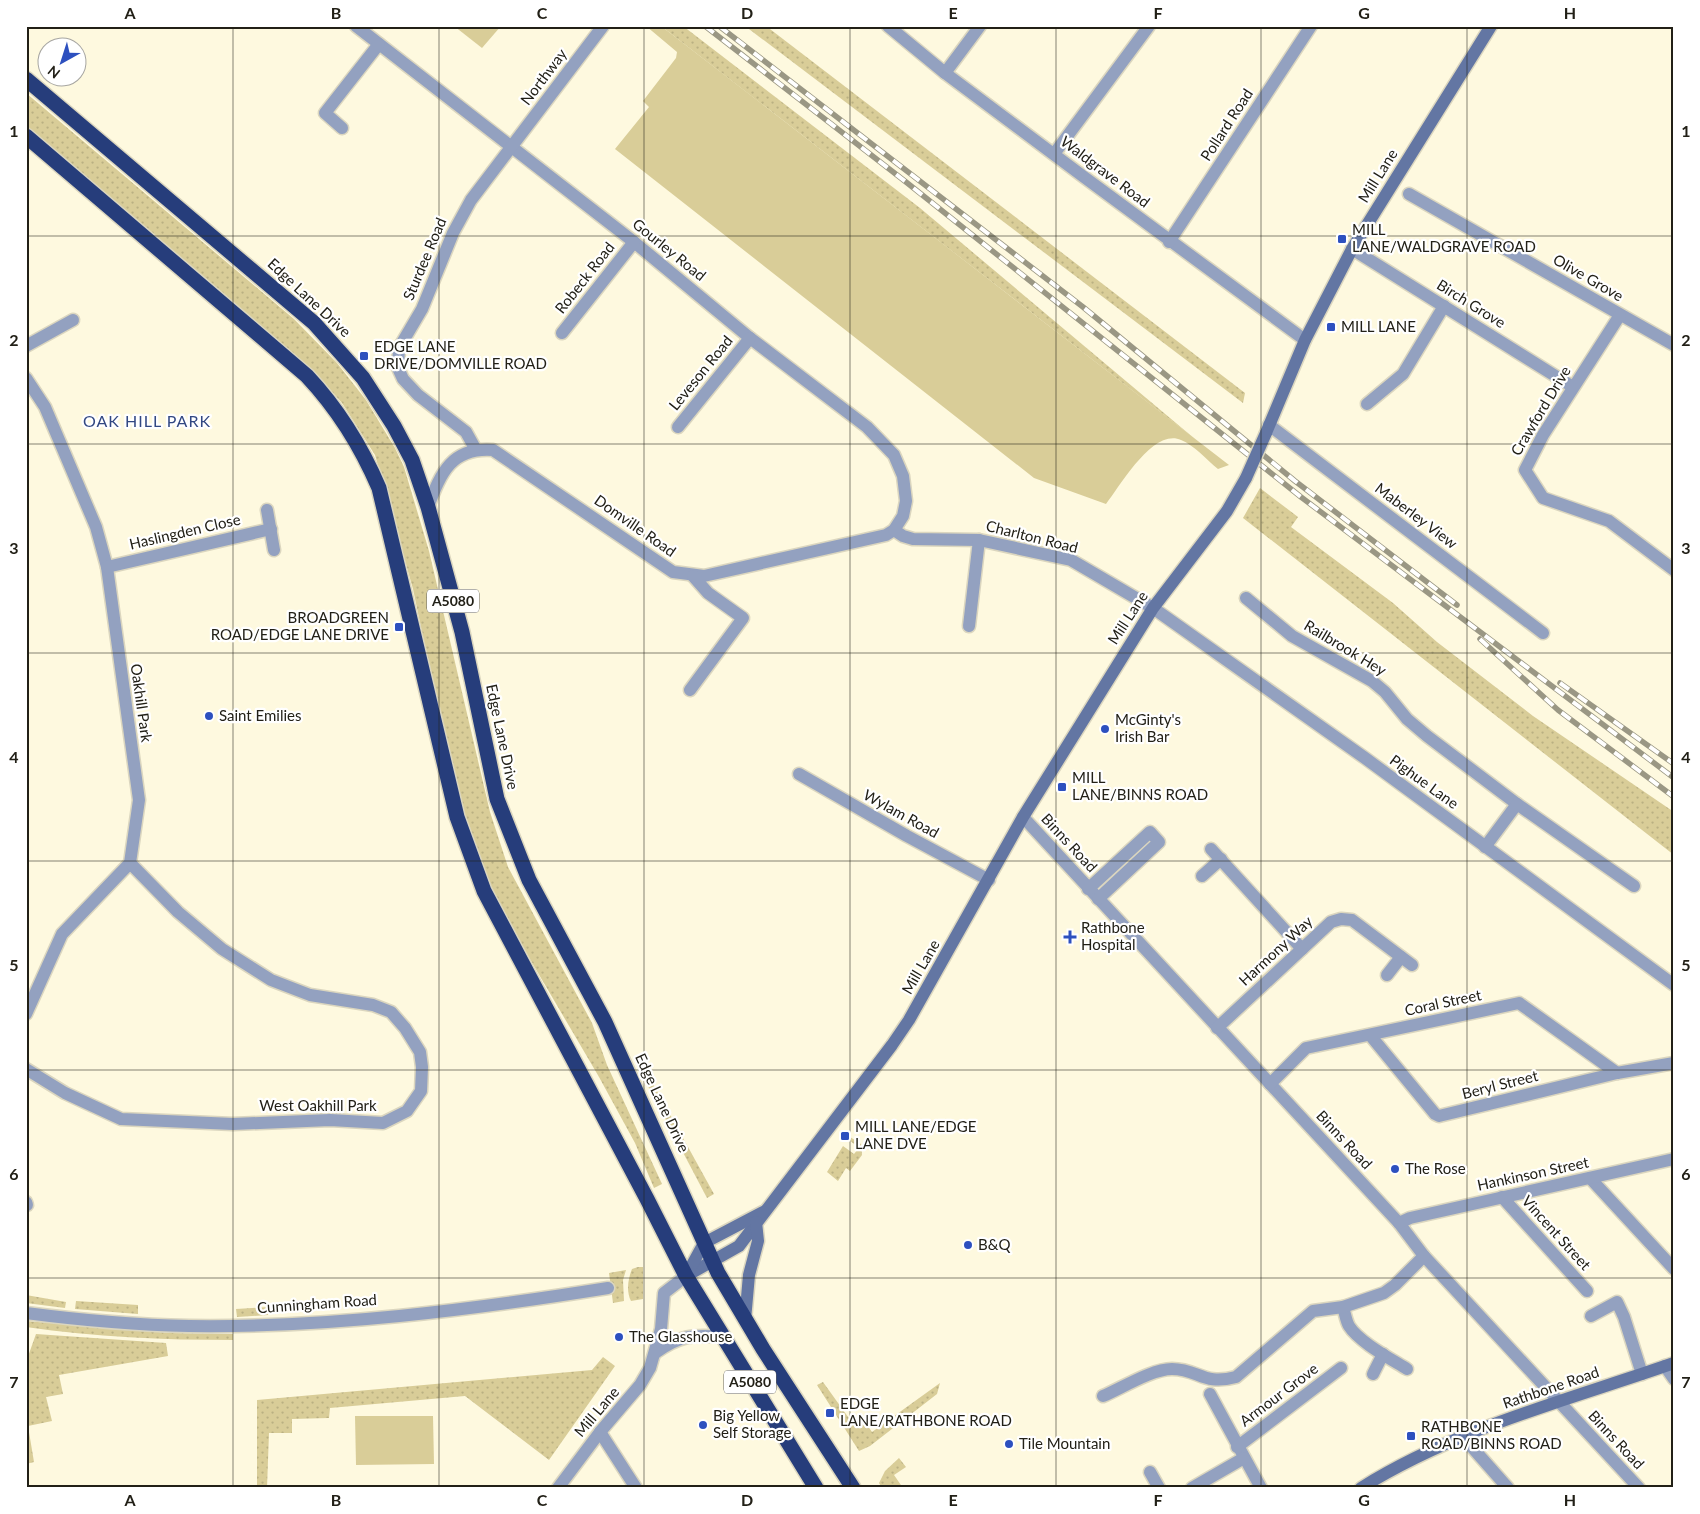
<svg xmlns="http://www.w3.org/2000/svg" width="1700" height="1514" font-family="Lato,sans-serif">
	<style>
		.grass { fill: url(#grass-dots) }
		.garden { fill: #d9cd98 }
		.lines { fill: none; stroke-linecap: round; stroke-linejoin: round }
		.street-casing { stroke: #dbd6bf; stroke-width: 15 }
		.secondary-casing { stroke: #dbd6bf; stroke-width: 15 }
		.highway-casing { stroke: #dbd6bf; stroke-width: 18 }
		.street { stroke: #93a1c0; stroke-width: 12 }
		.secondary { stroke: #6376a3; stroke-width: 12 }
		.highway { stroke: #263d7b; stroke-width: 15 }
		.rail-casing { stroke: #9a9784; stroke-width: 5.5 }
		.rail { stroke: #fff; stroke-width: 4; stroke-dasharray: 11; stroke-linecap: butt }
		.secondary-bridge-casing { stroke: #dbd6bf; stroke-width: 15; stroke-linecap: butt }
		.secondary-bridge { stroke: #6376a3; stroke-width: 12 }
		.grid { fill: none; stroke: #222017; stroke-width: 1; stroke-opacity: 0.55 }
		.poi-dot { fill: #2d50bf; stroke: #fff; stroke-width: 2 }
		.labels { text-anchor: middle; stroke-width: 4.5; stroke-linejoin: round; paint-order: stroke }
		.shield { fill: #fff; stroke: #64635d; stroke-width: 1 }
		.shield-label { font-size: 14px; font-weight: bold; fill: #222017 }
		.street-label { font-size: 15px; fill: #222017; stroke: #fff }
		.poi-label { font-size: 15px; fill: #222017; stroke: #fff; text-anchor: start }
		.neighbourhood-label { font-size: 16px; letter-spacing: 1px; fill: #324882; stroke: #fff }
		.neatline { fill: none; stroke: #222017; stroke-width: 2 }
		.grid-label { font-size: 16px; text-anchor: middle; font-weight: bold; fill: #222017 }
	</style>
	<defs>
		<pattern id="grass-dots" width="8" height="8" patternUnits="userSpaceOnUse" patternTransform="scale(1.25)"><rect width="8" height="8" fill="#d9cd98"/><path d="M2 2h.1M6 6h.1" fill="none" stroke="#bab082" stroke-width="1.8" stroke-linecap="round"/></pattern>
	</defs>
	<rect width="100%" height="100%" fill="#fef9df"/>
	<g class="grass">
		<path d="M661,26H683L920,208L1195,439Z"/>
		<path d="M745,26H766L1245,393L1243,403Z"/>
		<path d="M26,93L294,319L337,363L366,400L395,448L404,467L429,551L490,812L508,867L592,1023L607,1065L662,1184L654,1188L635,1143L599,1077L494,898L473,848L441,724L413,589L375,455L342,403L317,375L26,126Z"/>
		<path d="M1260,488L1298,517L1291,527L1393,603L1437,642L1533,716L1674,812V855L1243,518Z"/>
		<path d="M641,1062L714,1194L707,1198L637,1065Z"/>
		<path d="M850,1137L861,1144L862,1155L850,1171L846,1168L838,1181L827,1172L843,1146L854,1154L859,1148L848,1139Z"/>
		<path d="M638,1267H643V1299L631,1301C626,1291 628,1279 632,1269Z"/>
		<path d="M626,1270L623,1280L624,1301L613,1303L609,1273Z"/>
		<path d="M26,1295L66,1302L65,1308L26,1303Z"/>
		<path d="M76,1301L138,1305V1314L75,1309Z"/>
		<path d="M268,1307V1315L237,1317L236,1309Z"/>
		<path d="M26,1321L170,1333L233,1334V1340C163,1340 95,1337 26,1327Z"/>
		<path d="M36,1334L166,1343L168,1356L59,1375L63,1394L46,1397L52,1421L28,1426L34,1462L26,1464V1362Z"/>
		<path d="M603,1357L615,1366L549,1460L465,1396L330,1408L329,1418L292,1419V1433H269L267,1488H257V1400L592,1370Z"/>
		<path d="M823,1382L856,1428L865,1422L872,1432L940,1383L937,1394L870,1446L859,1451L817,1385Z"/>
		<path d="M899,1458L906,1467L894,1475L903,1488H882L879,1483L885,1471Z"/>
	</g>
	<g class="garden">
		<path d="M454,26H501L482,48Z"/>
		<path d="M646,26H661L1229,465L1218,469C1207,460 1194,445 1181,440C1153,428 1121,485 1106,504L1034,478L615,149L649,107L643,101L676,58L677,52Z"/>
		<path d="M355,1416H433L434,1464L356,1465Z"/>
	</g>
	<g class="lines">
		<defs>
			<g id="street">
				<path d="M356,26L634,242L750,338L867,427L894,455L903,476L906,501L903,516L894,530L886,535L704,576L673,572L493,450C452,447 441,472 428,507"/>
				<path d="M888,26L945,73L1084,177L1305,340"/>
				<path d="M945,73L980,26"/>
				<path d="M342,128L325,113L379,44"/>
				<path d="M1054,154L1149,26"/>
				<path d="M1409,194L1674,345"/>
				<path d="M1169,242L1311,26"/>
				<path d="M1352,249L1573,387"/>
				<path d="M1620,315L1543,435L1525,470L1543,498L1609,521L1674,570"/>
				<path d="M562,333L634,242"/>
				<path d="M26,346L73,320"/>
				<path d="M26,378L45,407L96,527L107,567L139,800L130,863L62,934L26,1014"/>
				<path d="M1367,404L1403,374L1444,306"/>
				<path d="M1269,425L1543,633"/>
				<path d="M678,427L750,338"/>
				<path d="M476,450L466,432L418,395L403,379L398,368L399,348L422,309L453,233L471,200L603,26"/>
				<path d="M267,510L274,550"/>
				<path d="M894,530L903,536L913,539L979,540L1071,560L1153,608L1365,758L1674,985"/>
				<path d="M107,567L271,529"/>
				<path d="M1246,598L1292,636L1372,681L1385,692L1407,719L1427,736L1517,804L1634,886"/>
				<path d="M969,626L979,540"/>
				<path d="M690,690L743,618L708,593L693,576"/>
				<path d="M799,774L907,836L989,880"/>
				<path d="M1023,817L1399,1223L1424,1256L1639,1488"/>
				<path d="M1485,847L1517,804"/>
				<path d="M1211,849L1302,949"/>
				<path d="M1202,876L1221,859"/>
				<path d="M1088,889L1150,832L1159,842L1098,899"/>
				<path d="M1387,975L1401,957"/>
				<path d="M1217,1028L1331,922L1341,919L1352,920L1412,965"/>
				<path d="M1370,1035L1435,1114L1439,1116L1617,1073L1674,1063"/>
				<path d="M26,1069L65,1093L121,1119L233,1124L330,1120L383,1123L407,1111L421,1091L422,1067L420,1052L405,1028L391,1012L373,1005L310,995L271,980L222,949L178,912L130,863"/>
				<path d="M1270,1084L1306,1048L1519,1003L1617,1073"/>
				<path d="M1590,1178L1674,1269"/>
				<path d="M1502,1197L1587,1291"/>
				<path d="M26,1202L27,1205"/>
				<path d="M1399,1223L1410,1218L1674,1159"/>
				<path d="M1343,1307C1345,1313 1346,1321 1349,1326C1359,1342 1391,1359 1407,1369"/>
				<path d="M26,1313C80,1320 134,1325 189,1326C329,1328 470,1310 608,1288"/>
				<path d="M1591,1316L1617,1302L1624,1317L1642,1374"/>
				<path d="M655,1353C679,1336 692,1334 722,1337"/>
				<path d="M1665,1366L1674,1379"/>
				<path d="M1373,1374L1383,1354"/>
				<path d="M1210,1394L1261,1488"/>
				<path d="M1103,1396C1122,1388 1152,1369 1172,1369C1199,1369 1203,1386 1236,1377L1313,1311L1343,1307L1384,1293L1395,1285L1424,1256"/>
				<path d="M600,1432L636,1488"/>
				<path d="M1463,1437L1508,1488"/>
				<path d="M1237,1447L1341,1368"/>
				<path d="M1150,1472L1159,1488"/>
				<path d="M558,1488L600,1432L640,1385L650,1368L661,1329L664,1293L686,1276"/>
				<path d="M1192,1488L1244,1458"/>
			</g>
			<g id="secondary">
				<path d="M1266,433L1305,340L1352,249L1491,26"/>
				<path d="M686,1276L739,1246L892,1045L909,1020L1023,817L1153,608L1227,511L1246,478"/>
				<path d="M686,1276L704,1243L763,1212"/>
				<path d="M745,1320L749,1275L758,1241L756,1222"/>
				<path d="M1361,1488C1457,1428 1568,1400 1674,1363"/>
			</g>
			<g id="highway">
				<path d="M26,79L314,323L363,378L394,426L412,460L428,507L462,632L497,799L529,880L605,1022L718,1273L763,1349L853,1488"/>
				<path d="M26,136L307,376C338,409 361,446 379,488L457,817L484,891L647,1199L686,1276L816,1488"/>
			</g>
		</defs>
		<use href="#street" class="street-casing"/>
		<use href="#secondary" class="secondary-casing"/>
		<use href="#highway" class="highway-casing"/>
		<use href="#street" class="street"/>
		<use href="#secondary" class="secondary"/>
		<use href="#highway" class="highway"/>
		<defs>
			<g id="rail">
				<path d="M705,26L906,182L1301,497L1674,778"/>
				<path d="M719,26L1083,307L1295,481L1457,605"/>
				<path d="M1480,639L1558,710L1674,797"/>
				<path d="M1560,683L1674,764"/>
			</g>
		</defs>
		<use href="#rail" class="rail-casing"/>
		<use href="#rail" class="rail"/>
		<defs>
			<path id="secondary-bridge" d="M1246,478L1266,433"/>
		</defs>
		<use href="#secondary-bridge" class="secondary-bridge-casing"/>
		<use href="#secondary-bridge" class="secondary-bridge"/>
	</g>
	<path class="grid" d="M233,26V1488M439,26V1488M644,26V1488M850,26V1488M1056,26V1488M1261,26V1488M1467,26V1488M26,236H1674M26,444H1674M26,653H1674M26,861H1674M26,1070H1674M26,1278H1674"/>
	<g class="poi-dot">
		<rect x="1337" y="234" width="10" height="10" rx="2.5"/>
		<rect x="1326" y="322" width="10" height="10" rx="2.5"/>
		<rect x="359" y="351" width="10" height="10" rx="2.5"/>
		<rect x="394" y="622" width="10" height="10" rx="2.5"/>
		<circle cx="209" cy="716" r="5"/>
		<circle cx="1105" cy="729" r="5"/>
		<rect x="1057" y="782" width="10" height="10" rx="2.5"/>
		<path d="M1067.5 929.5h5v5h5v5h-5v5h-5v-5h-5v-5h5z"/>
		<rect x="840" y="1131" width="10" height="10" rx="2.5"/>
		<circle cx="1395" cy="1169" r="5"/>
		<circle cx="968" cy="1245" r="5"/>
		<circle cx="619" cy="1337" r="5"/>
		<rect x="825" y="1408" width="10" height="10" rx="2.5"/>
		<circle cx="703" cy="1425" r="5"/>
		<rect x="1406" y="1431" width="10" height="10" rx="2.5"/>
		<circle cx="1009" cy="1444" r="5"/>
	</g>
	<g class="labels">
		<g class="shield">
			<rect x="427" y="589.5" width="52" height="23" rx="4"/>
			<rect x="724" y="1370.5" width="52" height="23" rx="4"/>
		</g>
		<g class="shield-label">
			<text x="453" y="606">A5080</text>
			<text x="750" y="1387">A5080</text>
		</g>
		<g class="street-label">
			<text transform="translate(544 77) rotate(-53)" y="5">Northway</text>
			<text transform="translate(1227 125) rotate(-57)" y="5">Pollard Road</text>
			<text transform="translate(1105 172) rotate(37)" y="5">Waldgrave Road</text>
			<text transform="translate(1378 176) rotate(-58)" y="5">Mill Lane</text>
			<text transform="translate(669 250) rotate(39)" y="5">Gourley Road</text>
			<text transform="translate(425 259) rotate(-67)" y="5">Sturdee Road</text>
			<text transform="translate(585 278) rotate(-52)" y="5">Robeck Road</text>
			<text transform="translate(1588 278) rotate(30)" y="5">Olive Grove</text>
			<text transform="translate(309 298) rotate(43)" y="5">Edge Lane Drive</text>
			<text transform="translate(1471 304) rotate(32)" y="5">Birch Grove</text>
			<text transform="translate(701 373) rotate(-51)" y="5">Leveson Road</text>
			<text transform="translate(1541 411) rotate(-59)" y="5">Crawford Drive</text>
			<text transform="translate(1416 516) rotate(37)" y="5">Maberley View</text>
			<text transform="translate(635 526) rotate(35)" y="5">Domville Road</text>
			<text transform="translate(185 532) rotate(-13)" y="5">Haslingden Close</text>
			<text transform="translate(1032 537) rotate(14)" y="5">Charlton Road</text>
			<text transform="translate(1128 618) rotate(-57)" y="5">Mill Lane</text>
			<text transform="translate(1345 648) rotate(31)" y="5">Railbrook Hey</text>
			<text transform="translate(141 703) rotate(82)" y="5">Oakhill Park</text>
			<text transform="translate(502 737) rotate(78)" y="5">Edge Lane Drive</text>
			<text transform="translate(1424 782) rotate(36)" y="5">Pighue Lane</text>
			<text transform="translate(901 814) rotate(29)" y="5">Wylam Road</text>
			<text transform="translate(1069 843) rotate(47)" y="5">Binns Road</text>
			<text transform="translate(1276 951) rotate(-43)" y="5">Harmony Way</text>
			<text transform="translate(921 967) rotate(-60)" y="5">Mill Lane</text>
			<text transform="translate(1443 1003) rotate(-12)" y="5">Coral Street</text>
			<text transform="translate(1500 1085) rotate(-14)" y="5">Beryl Street</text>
			<text transform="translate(662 1103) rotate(65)" y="5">Edge Lane Drive</text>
			<text x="318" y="1111">West Oakhill Park</text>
			<text transform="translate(1344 1140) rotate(47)" y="5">Binns Road</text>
			<text transform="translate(1533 1174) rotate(-12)" y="5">Hankinson Street</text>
			<text transform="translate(1556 1233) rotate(48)" y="5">Vincent Street</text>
			<text transform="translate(317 1304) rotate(-4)" y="5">Cunningham Road</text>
			<text transform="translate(1551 1388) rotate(-19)" y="5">Rathbone Road</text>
			<text transform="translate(1279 1395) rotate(-37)" y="5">Armour Grove</text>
			<text transform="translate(597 1412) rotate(-50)" y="5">Mill Lane</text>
			<text transform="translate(1616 1440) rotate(47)" y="5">Binns Road</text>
		</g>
		<g class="poi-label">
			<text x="1352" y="235">MILL<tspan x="1352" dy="17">LANE/WALDGRAVE ROAD</tspan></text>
			<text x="1341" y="332">MILL LANE</text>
			<text x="374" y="352">EDGE LANE<tspan x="374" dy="17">DRIVE/DOMVILLE ROAD</tspan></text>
			<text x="389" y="623" text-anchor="end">BROADGREEN<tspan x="389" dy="17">ROAD/EDGE LANE DRIVE</tspan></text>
			<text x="219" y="721">Saint Emilies</text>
			<text x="1115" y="725">McGinty's<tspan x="1115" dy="17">Irish Bar</tspan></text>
			<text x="1072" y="783">MILL<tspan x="1072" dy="17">LANE/BINNS ROAD</tspan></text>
			<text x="1081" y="933">Rathbone<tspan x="1081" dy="17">Hospital</tspan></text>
			<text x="855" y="1132">MILL LANE/EDGE<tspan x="855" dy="17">LANE DVE</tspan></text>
			<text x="1405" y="1174">The Rose</text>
			<text x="978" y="1250">B&amp;Q</text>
			<text x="629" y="1342">The Glasshouse</text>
			<text x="840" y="1409">EDGE<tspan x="840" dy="17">LANE/RATHBONE ROAD</tspan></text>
			<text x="713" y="1421">Big Yellow<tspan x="713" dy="17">Self Storage</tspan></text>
			<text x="1421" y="1432">RATHBONE<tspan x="1421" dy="17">ROAD/BINNS ROAD</tspan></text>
			<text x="1019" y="1449">Tile Mountain</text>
		</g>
		<g class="neighbourhood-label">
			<text x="147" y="427">OAK HILL PARK</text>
		</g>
	</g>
	<rect width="1700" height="1514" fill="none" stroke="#ffffff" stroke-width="55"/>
	<g transform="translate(62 62) rotate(219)"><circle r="24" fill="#ffffff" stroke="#a7a6a2"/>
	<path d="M0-4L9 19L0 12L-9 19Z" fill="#2d50bf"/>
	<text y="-8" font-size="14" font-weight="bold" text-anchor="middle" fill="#222017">N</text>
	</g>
	<rect x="28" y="28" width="1644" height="1458" class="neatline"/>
	<g class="grid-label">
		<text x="130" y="19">A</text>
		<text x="336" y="19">B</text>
		<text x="542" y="19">C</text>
		<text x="747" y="19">D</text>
		<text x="953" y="19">E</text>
		<text x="1158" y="19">F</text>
		<text x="1364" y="19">G</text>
		<text x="1570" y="19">H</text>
		<text x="14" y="137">1</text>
		<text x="1686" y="137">1</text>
		<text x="14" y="346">2</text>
		<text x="1686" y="346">2</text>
		<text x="14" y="554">3</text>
		<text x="1686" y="554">3</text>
		<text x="14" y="763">4</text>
		<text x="1686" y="763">4</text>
		<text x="14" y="971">5</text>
		<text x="1686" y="971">5</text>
		<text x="14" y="1180">6</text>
		<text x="1686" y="1180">6</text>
		<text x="14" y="1388">7</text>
		<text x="1686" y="1388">7</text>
		<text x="130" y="1506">A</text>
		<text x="336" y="1506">B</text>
		<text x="542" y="1506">C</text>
		<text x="747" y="1506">D</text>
		<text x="953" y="1506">E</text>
		<text x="1158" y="1506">F</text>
		<text x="1364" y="1506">G</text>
		<text x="1570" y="1506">H</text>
	</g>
</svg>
